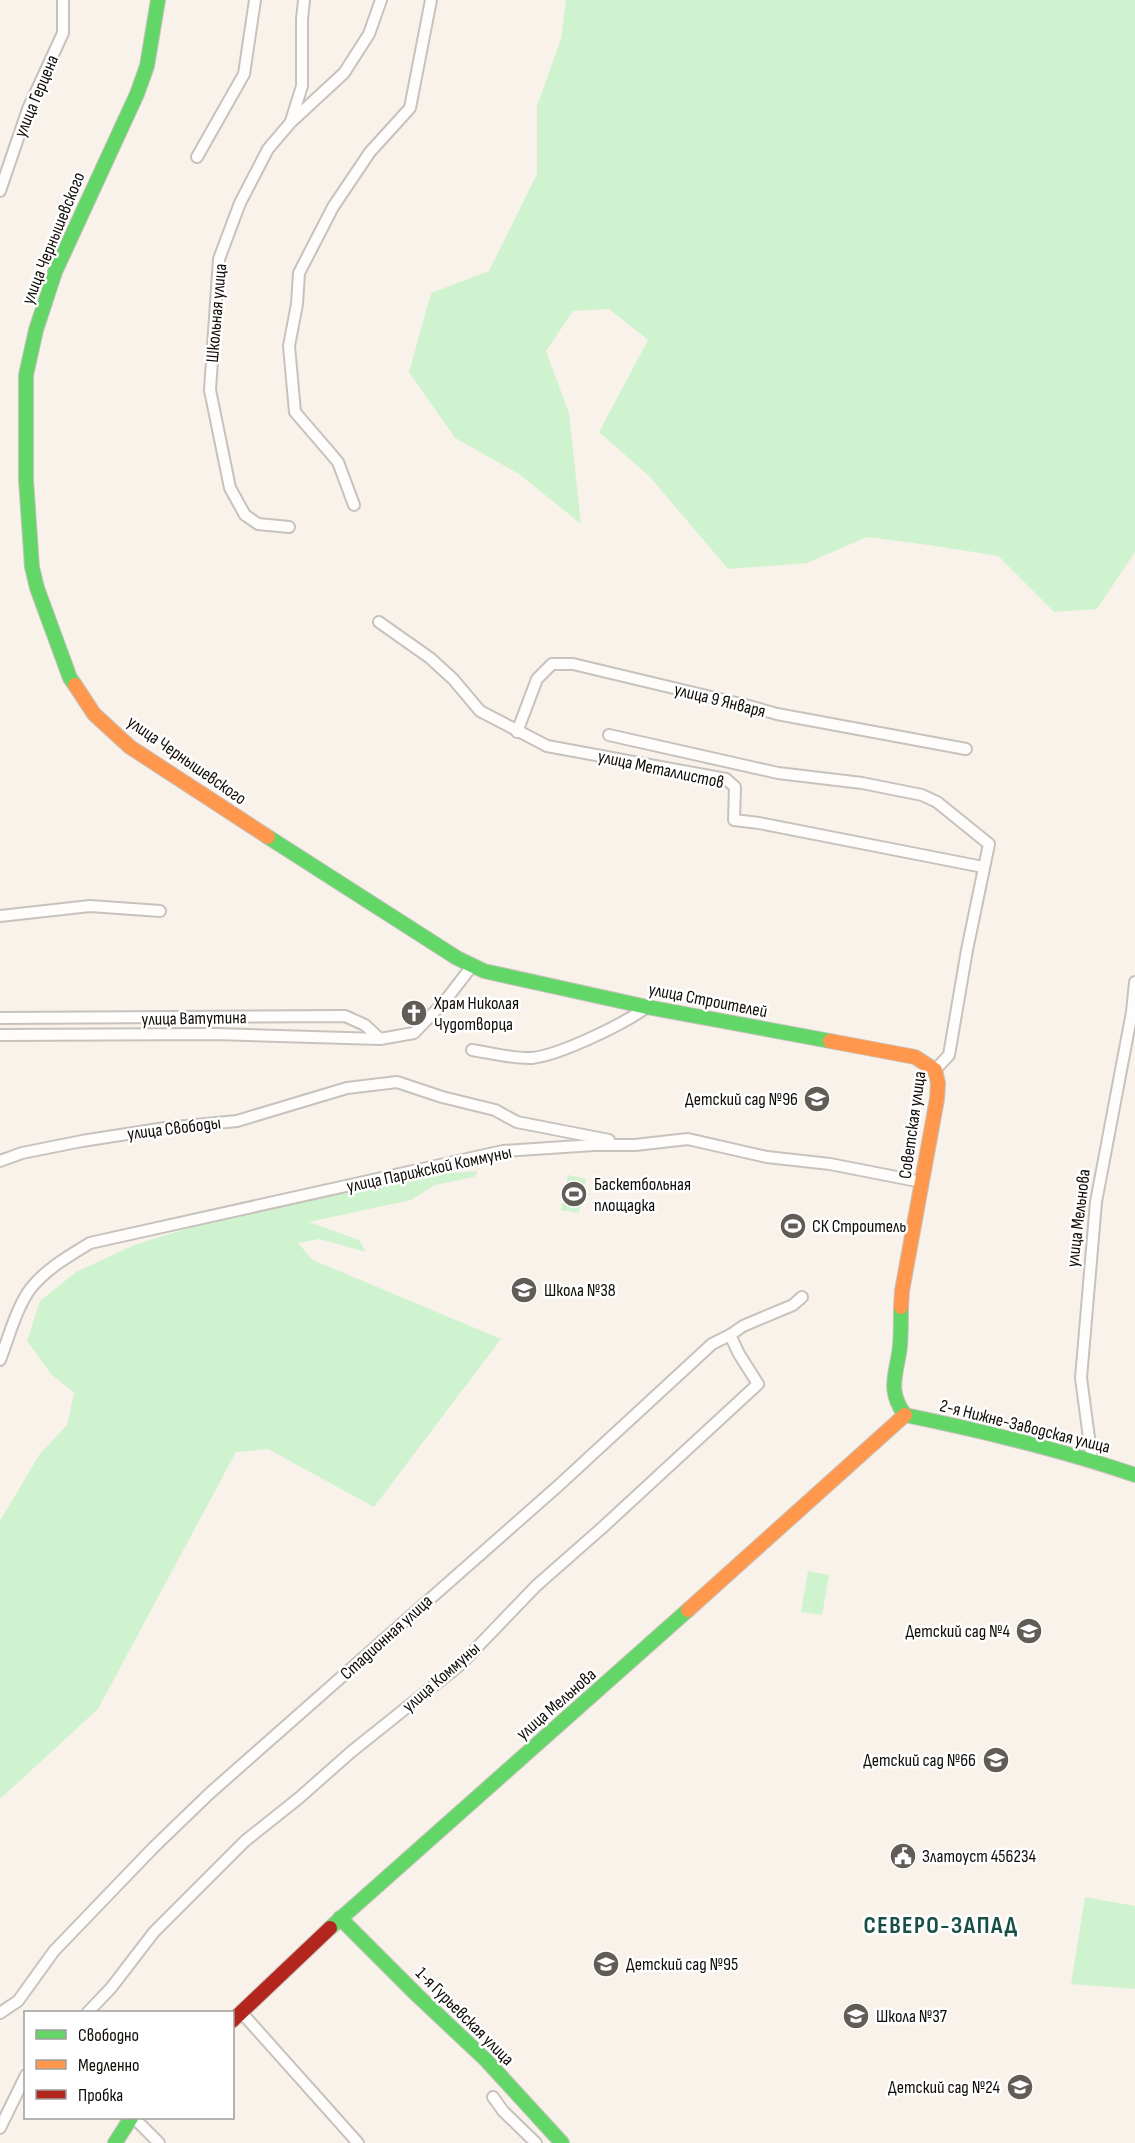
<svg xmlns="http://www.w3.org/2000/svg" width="1135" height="2143" font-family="'Sofia Sans Condensed',sans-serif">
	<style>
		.green { fill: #d0f3cf }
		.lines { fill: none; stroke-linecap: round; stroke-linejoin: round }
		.street-casing { stroke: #c8c2bd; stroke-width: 14 }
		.fast-casing { stroke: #c8c2bd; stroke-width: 16 }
		.slow-casing { stroke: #c8c2bd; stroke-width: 16 }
		.jam-casing { stroke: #c8c2bd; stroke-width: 16 }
		.street { stroke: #fefdfc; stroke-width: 10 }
		.fast { stroke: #63d668; stroke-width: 14 }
		.slow { stroke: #ff974d; stroke-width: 14 }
		.jam { stroke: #b3261e; stroke-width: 14 }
		.labels { text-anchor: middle; stroke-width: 5; stroke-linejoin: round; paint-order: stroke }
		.street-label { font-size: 18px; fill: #100c08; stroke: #fff }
		.poi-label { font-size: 18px; fill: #100c08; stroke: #fff; text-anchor: start }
		.district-label { font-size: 24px; font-weight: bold; letter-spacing: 1.5px; fill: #195046; stroke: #fff }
	</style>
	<rect width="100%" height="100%" fill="#f9f2eb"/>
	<g class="green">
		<path d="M566,0H1135V552L1097,609L1054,612L998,556L929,545L867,537L807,563L728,569L650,477L599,432L648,340L609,309L573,311L546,351L569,413L581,524L519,474L455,438L409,372L431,293L489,271L537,174V106L561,39Z"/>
		<path d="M478,1171L474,1177L435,1185L411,1200L309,1222L359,1240L366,1252L319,1239L298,1243L313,1260L501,1339L374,1507L268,1449L236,1452L98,1709L0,1799V1521L39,1455L67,1425L74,1393L51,1374L27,1341L40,1301L76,1272L134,1245L205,1223L425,1175Z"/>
		<path d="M568,1175L586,1179L579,1213L561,1210Z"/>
		<path d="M808,1571L829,1575L822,1615L801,1612Z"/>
		<path d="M1085,1897L1135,1906V1989L1071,1984Z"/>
	</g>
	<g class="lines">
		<defs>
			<g id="street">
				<path d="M291,121L302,86V19L304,0"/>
				<path d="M197,157L244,74L255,0"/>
				<path d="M0,191L28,109L63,33V0"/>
				<path d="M354,505L338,462L295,412L289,346L297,304L299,273L333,207L370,152L410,108L431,0"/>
				<path d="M289,527L258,524L245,515L230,488L210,390L219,259L240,203L268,149L291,122L344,73L369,34L381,0"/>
				<path d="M379,622L430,658L453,679L480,711L547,746L726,779L735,787L734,820L759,823L983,867"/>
				<path d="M517,732L537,679L552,664H573L749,706L777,714L966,749"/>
				<path d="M609,735L778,773L862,783L922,795L937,802L989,844L967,950L949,1055L935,1070"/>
				<path d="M0,916L90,906L160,911"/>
				<path d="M0,1018L345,1016L365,1025L380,1039"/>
				<path d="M0,1035L215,1034L380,1039L414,1033L445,1001L472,966"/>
				<path d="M472,1050C491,1053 513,1059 532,1058C560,1055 624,1024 647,1007"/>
				<path d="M0,1161L22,1153L82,1141L165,1128L237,1121L347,1088L397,1082L442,1097L495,1110L517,1122L609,1140"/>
				<path d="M0,1360C9,1337 16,1308 31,1288C47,1268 69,1256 90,1243L503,1151L594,1145H635L688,1139L767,1157L830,1164L922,1182"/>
				<path d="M1092,1460L1081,1378L1096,1202L1132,1012L1135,982"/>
				<path d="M88,2012L111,1988L154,1932L245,1841L299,1798L351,1752L461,1664L536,1586L603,1527L758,1384L739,1354L730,1335"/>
				<path d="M241,2012L358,2143"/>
				<path d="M0,2013L18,2001L54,1951L154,1847L210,1793L558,1486L712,1344L730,1335L743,1326L793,1305L802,1297"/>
				<path d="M493,2097L503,2111L536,2143"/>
				<path d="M134,2118L159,2143"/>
				<path d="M0,2128L26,2075"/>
			</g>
			<g id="fast">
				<path d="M75,685L70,678L37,588L32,567L26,480V375L36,330L55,272L137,94L147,66L158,0"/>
				<path d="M268,837L457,958L484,971L647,1007L830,1041"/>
				<path d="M901,1307C901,1320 901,1333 900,1346C897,1374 886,1389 905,1415"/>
				<path d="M905,1415C983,1431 1060,1449 1135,1475"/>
				<path d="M340,1918L417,1995L486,2060L562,2143"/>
				<path d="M330,1928L688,1610"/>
				<path d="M115,2143L131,2118"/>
			</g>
			<g id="slow">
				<path d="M75,685L94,714L130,747L268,837"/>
				<path d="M830,1041L915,1057L935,1070L938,1083L937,1099L902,1291L901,1307"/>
				<path d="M688,1610L905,1415"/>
			</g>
			<path id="jam" d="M232,2021L330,1928"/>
		</defs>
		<use href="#street" class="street-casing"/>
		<use href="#fast" class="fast-casing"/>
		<use href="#slow" class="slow-casing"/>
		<use href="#jam" class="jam-casing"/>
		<use href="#street" class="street"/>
		<use href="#fast" class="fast"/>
		<use href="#slow" class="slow"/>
		<use href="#jam" class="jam"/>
	</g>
	<defs>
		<symbol id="church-disc" viewBox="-11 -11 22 22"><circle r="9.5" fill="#625c57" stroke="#fff"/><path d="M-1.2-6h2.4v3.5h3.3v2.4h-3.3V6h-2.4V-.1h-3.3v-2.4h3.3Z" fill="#fff"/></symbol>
		<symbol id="school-disc" viewBox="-11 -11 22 22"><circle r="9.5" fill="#625c57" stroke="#fff"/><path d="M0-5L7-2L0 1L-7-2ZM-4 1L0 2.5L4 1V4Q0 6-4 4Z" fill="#fff"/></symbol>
		<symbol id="stadium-disc" viewBox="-11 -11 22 22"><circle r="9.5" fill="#625c57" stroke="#fff"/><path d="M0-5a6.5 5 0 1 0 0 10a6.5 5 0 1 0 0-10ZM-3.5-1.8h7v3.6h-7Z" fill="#fff"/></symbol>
		<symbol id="civic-disc" viewBox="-11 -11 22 22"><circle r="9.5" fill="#625c57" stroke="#fff"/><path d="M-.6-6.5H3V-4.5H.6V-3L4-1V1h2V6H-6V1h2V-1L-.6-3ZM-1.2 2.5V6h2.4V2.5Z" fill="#fff"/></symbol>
	</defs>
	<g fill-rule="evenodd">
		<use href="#church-disc" x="399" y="998" width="30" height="30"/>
		<use href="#school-disc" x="802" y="1084" width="30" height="30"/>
		<use href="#stadium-disc" x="559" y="1179" width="30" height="30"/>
		<use href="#stadium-disc" x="778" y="1211" width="30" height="30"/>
		<use href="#school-disc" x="509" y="1275" width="30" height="30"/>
		<use href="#school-disc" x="1014" y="1616" width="30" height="30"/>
		<use href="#school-disc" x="981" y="1745" width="30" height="30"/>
		<use href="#civic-disc" x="888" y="1841" width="30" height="30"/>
		<use href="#school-disc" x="591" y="1949" width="30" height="30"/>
		<use href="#school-disc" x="841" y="2001" width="30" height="30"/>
		<use href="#school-disc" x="1005" y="2072" width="30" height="30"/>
	</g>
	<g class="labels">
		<g class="street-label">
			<text transform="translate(36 96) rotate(-67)" y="6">улица Герцена</text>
			<text transform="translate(53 238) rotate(-68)" y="6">улица Чернышевского</text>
			<text transform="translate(216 313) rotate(-85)" y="6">Школьная улица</text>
			<text transform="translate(720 700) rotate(14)" y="6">улица 9 Января</text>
			<text transform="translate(187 760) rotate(35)" y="6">улица Чернышевского</text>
			<text transform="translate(661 769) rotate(12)" y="6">улица Металлистов</text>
			<text transform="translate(708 1000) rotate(11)" y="6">улица Строителей</text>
			<text transform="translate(194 1018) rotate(-1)" y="6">улица Ватутина</text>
			<text transform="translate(912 1125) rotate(-82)" y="6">Советская улица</text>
			<text transform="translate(174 1128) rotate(-7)" y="6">улица Свободы</text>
			<text transform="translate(429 1169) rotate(-12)" y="6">улица Парижской Коммуны</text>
			<text transform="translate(1078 1218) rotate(-83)" y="6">улица Мельнова</text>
			<text transform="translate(1025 1426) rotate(14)" y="6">2-я Нижне-Заводская улица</text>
			<text transform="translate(386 1637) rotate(-42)" y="6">Стадионная улица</text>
			<text transform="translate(441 1677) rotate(-41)" y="6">улица Коммуны</text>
			<text transform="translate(556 1704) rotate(-41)" y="6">улица Мельнова</text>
			<text transform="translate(465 2016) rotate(45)" y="6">1-я Гурьевская улица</text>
		</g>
		<g class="poi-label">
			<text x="434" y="1009">Храм Николая<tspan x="434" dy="21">Чудотворца</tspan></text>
			<text x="798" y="1105" text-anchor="end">Детский сад №96</text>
			<text x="594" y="1190">Баскетбольная<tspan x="594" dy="21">площадка</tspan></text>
			<text x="812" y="1232">СК Строитель</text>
			<text x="544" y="1296">Школа №38</text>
			<text x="1010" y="1637" text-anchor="end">Детский сад №4</text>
			<text x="976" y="1766" text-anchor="end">Детский сад №66</text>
			<text x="922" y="1862">Златоуст 456234</text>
			<text x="626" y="1970">Детский сад №95</text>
			<text x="876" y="2022">Школа №37</text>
			<text x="1000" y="2093" text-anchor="end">Детский сад №24</text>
		</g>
		<g class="district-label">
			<text x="941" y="1933">СЕВЕРО-ЗАПАД</text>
		</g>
	</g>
	<rect x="24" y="2011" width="210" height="108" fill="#ffffff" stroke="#9f9e9c" stroke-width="1.5"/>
	<rect x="36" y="2030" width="30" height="9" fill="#63d668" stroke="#9f9e9c" stroke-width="1.5"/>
	<text x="78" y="2041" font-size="18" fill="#100c08">Свободно</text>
	<rect x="36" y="2060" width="30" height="9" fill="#ff974d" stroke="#9f9e9c" stroke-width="1.5"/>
	<text x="78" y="2071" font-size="18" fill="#100c08">Медленно</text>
	<rect x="36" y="2090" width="30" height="9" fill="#b3261e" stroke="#9f9e9c" stroke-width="1.5"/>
	<text x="78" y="2101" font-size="18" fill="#100c08">Пробка</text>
</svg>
